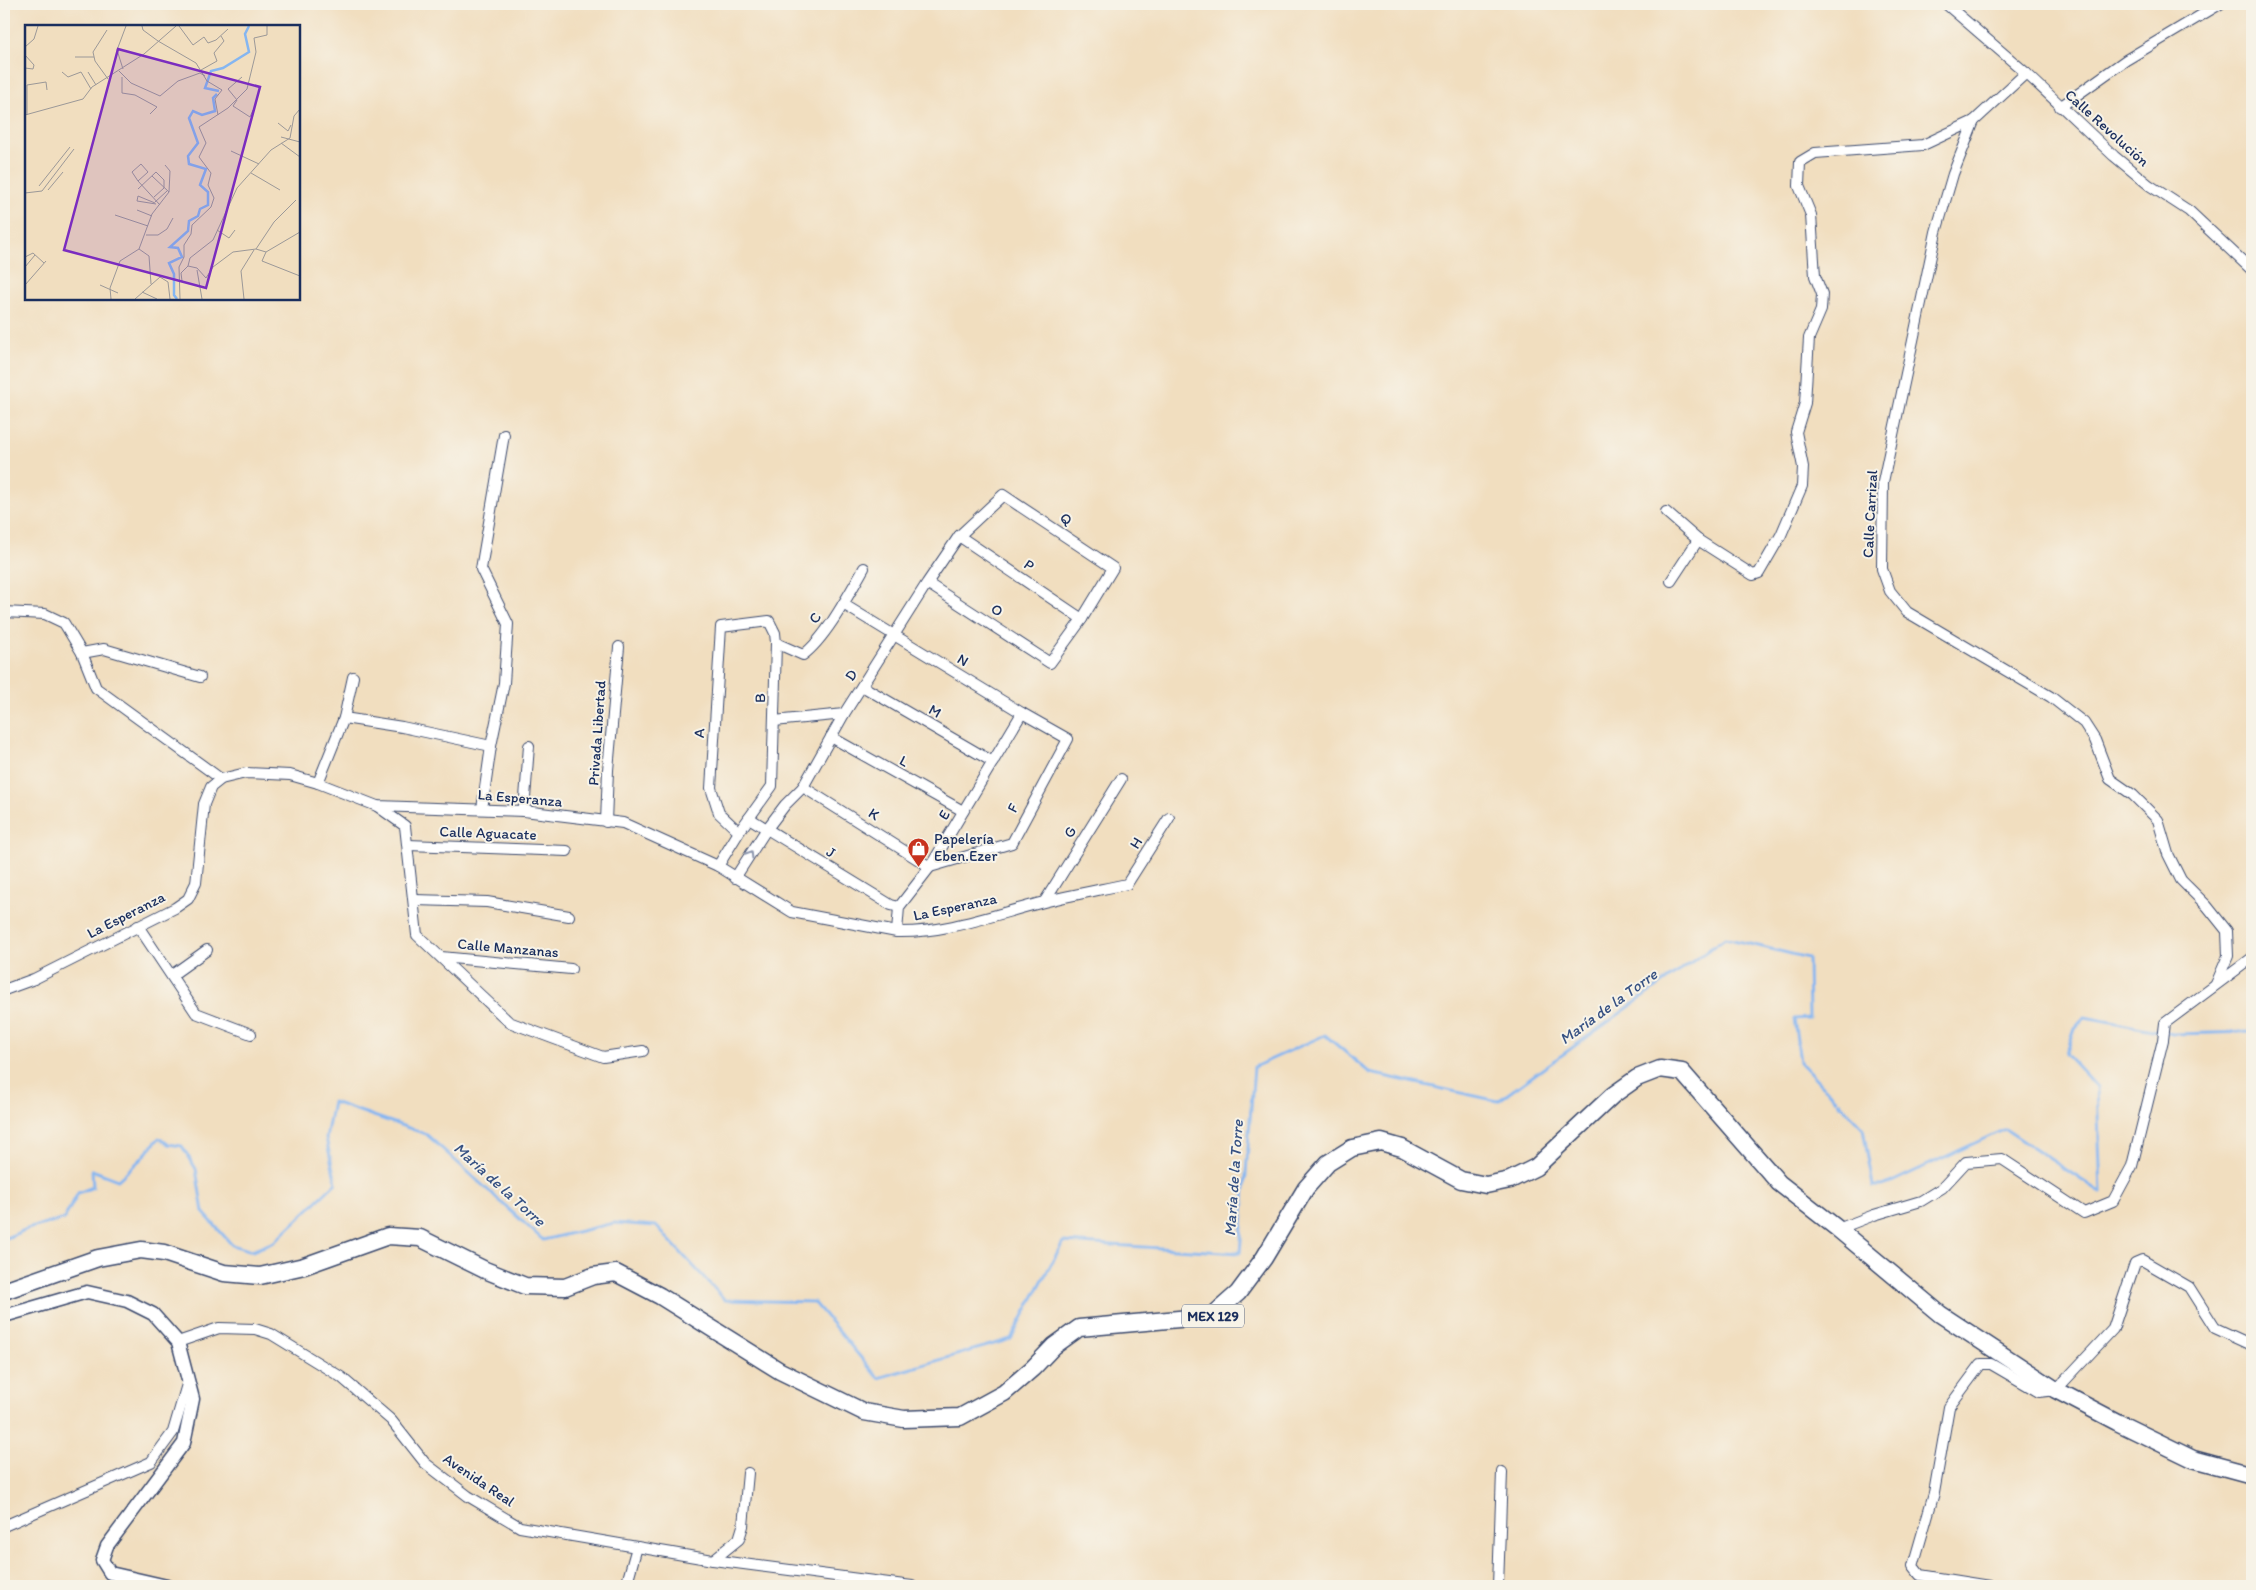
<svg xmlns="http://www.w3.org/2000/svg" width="2256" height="1590" font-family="Itim,sans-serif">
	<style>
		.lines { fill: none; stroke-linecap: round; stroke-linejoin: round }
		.stream { stroke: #85b6f1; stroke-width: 3 }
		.minor-casing { stroke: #3b496d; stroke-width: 12 }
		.tertiary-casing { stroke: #3b496d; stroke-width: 15 }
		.primary-casing { stroke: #3b496d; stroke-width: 19 }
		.minor { stroke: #fff; stroke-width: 10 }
		.tertiary { stroke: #fff; stroke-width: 12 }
		.primary { stroke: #fff; stroke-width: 16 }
		.oneway { stroke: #8d97ae }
		.labels { text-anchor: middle; stroke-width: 4; stroke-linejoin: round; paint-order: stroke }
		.shield { fill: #f7f3e8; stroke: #5d6a87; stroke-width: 1 }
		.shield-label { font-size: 14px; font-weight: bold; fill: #1b2f5e }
		.street-label { font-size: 15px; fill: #1b2f5e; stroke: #f7f3e8 }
		.poi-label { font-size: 15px; fill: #1b2f5e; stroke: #f7f3e8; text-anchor: start }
		.water-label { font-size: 16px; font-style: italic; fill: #365183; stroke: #f7f3e8 }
		.inset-river { fill: none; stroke: #85b6f1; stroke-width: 2.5 }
		.inset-road { fill: none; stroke: #9b9898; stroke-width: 1 }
		.view { fill: #7b2cbf; fill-opacity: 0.15; stroke: #7b2cbf; stroke-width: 2.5 }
		.inset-edge { fill: none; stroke: #1b2f5e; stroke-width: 2.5 }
	</style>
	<rect width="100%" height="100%" fill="#f7f3e8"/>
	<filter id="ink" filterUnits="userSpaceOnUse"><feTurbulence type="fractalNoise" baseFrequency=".02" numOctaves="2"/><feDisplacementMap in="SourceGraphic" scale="10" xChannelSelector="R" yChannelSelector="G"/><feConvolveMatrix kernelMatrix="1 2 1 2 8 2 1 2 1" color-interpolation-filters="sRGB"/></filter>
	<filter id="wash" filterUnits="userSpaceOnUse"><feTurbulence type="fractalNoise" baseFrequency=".0096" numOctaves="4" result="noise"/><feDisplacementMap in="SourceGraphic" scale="20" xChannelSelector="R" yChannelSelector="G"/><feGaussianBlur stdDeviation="1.12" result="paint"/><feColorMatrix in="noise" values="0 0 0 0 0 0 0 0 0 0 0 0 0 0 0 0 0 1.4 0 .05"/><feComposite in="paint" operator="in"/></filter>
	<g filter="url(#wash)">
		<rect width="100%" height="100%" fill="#f1debf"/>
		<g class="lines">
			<path class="stream" d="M4,1239L27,1229L64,1219L78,1193L93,1187L92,1170L118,1180L141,1159L159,1138L168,1144L182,1146L196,1169L203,1212L232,1245L252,1251L274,1242L336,1183L326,1138L333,1102L426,1134L543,1240L614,1223L656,1226L725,1300L814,1302L878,1378L1011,1339L1063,1242L1240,1253L1254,1067L1325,1035L1370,1073L1498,1101L1725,938L1808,958L1809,1018L1794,1019L1800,1062L1863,1128L1873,1186H1883L2005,1129L2101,1193L2097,1087L2066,1054L2075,1028L2085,1017L2173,1034L2252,1032"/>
		</g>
	</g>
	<g filter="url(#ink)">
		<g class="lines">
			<defs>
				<g id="minor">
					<path d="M1946,4L2026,73L2114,156L2149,185L2189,211L2252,270"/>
					<path d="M2026,73L1974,121L1953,174L1936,232L1883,482L1882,569L1890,591L1907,612L2051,697L2084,723L2095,740L2110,779L2133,795L2158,820L2168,854L2181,880L2207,906L2227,931L2228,956L2216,984"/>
					<path d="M2060,107L2126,60L2220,4"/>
					<path d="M1666,512L1698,540L1753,575L1759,573L1781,535L1802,486L1803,467L1796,432L1805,403L1809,338L1821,310L1822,294L1815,276L1811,215L1799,186L1800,162L1815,153L1923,145L1974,121"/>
					<path d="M959,536L1082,619"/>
					<path d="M1671,581L1698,540"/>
					<path d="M4,612L45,614L64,623L82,653L96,688L221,779"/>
					<path d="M776,643L803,655C826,638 849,594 864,568"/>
					<path d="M82,653L104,649L200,677"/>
					<path d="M862,686L993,762"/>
					<path d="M344,718L402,727L491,746"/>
					<path d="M774,721L844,714"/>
					<path d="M831,737L963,811"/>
					<path d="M318,783L344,718L353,677"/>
					<path d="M803,787L930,867L1012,843L1068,739L1022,713L843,604"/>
					<path d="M377,806L405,826L417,935L509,1022L603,1057L643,1051"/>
					<path d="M482,809L491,746L504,683L508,624L481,569L504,435"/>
					<path d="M524,811L529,746"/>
					<path d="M749,818L891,905L899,907"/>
					<path d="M606,822L608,770L619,647"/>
					<path d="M408,845L567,851"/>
					<path d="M718,866L739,832L772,786L776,643L775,633L769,621L721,627L711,788L719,813L739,832"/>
					<path d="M735,878L766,830L785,805L803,787L844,714L927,583L959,536L1003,495L1113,568L1082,619L1050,663L927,583"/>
					<path d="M414,900L487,902L569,916"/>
					<path d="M1045,901L1121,779"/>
					<path d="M138,926L196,1013L251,1034"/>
					<path d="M897,932L899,907L930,867L1022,713"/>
					<path d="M441,957L571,969"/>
					<path d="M172,975L207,950"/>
					<path d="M4,990L34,979L175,908L188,899L196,883L204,804L211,787L221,779L246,773L290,775L318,783L377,806L524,811L623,823L718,866L792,912L897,932C947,933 996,914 1044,902C1071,895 1099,890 1127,884L1169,818"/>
					<path d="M1838,1229L1874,1215L1921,1201L1942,1188L1966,1162L2002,1159L2084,1213L2113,1201L2132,1166L2163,1040L2165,1023L2252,958"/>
					<path d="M178,1342L219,1328L255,1329L271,1334L341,1377L391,1420L425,1463L468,1496L520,1527L713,1560L912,1586"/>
					<path d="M4,1526L151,1462L173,1432L188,1381"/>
					<path d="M713,1560L739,1539L743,1526L748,1473"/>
					<path d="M626,1586L637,1547"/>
					<path d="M1498,1586L1502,1472"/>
					<path d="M1989,1586L1920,1575L1913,1566L1934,1493L1949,1407L1981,1364H1991L2039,1392L2056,1390L2113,1329L2135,1263L2142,1260L2189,1287L2215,1328L2252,1345"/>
				</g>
				<path id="tertiary" d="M4,1316L87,1292L127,1301L153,1314L178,1342L193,1399L184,1443L107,1546L102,1560L110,1573L167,1586"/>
				<path id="primary" d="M4,1291L98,1258L141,1250L164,1253L224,1273L260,1276L304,1266L388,1236L420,1238L485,1270L525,1286L565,1287L593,1276L616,1273L660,1296L780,1371L864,1412L904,1419L960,1417L1004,1393L1033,1368L1054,1346L1079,1328L1212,1316L1238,1293L1264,1258L1306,1188L1328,1163L1352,1148L1381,1142L1402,1148L1461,1180L1486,1185L1510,1180L1536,1167L1613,1095L1637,1078L1660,1069L1682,1072L1779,1183L1838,1229L1940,1314L2056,1390L2117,1422L2193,1459L2252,1475"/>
			</defs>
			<use href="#minor" class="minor-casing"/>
			<use href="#tertiary" class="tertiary-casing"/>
			<use href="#primary" class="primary-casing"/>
			<use href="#minor" class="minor"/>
			<use href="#tertiary" class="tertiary"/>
			<use href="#primary" class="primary"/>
		</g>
		<defs><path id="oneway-chevron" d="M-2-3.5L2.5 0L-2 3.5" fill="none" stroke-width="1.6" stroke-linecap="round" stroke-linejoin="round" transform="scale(1.25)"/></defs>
		<use class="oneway" href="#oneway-chevron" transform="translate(750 854) rotate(-58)"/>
	</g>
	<defs>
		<symbol id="shop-pin" viewBox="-11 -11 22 30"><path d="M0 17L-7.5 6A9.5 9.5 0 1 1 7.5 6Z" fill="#c8321e" stroke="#f7f3e8"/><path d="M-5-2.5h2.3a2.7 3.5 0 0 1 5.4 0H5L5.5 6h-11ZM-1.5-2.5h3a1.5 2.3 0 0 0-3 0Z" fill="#fff"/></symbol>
	</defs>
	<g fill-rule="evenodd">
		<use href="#shop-pin" x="906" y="836" width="25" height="34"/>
	</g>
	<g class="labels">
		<rect class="shield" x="1182" y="1304.5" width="62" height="23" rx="4"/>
		<g class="shield-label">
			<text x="1213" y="1321">MEX 129</text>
		</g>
		<g class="street-label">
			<text transform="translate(2107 128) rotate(42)" y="5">Calle Revolución</text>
			<text transform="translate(1870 514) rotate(-87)" y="5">Calle Carrizal</text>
			<text transform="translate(1066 519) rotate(34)" y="5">Q</text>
			<text transform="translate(1029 565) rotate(34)" y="5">P</text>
			<text transform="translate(997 610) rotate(33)" y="5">O</text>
			<text transform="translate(815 618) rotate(-55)" y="5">C</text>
			<text transform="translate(963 660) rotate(31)" y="5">N</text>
			<text transform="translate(851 675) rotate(-57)" y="5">D</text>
			<text transform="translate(760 698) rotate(-89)" y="5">B</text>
			<text transform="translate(935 711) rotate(30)" y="5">M</text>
			<text transform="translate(597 733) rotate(-86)" y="5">Privada Libertad</text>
			<text transform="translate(699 733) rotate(-86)" y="5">A</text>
			<text transform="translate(904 761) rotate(29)" y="5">L</text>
			<text transform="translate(520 798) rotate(5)" y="5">La Esperanza</text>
			<text transform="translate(1013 808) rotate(-62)" y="5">F</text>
			<text transform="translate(874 814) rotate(32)" y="5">K</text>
			<text transform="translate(944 815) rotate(-59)" y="5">E</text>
			<text transform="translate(1070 832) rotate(-58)" y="5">G</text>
			<text transform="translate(488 833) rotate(2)" y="5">Calle Aguacate</text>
			<text transform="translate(1136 843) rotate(-58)" y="5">H</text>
			<text transform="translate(831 852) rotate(31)" y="5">J</text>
			<text transform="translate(955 907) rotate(-12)" y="5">La Esperanza</text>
			<text transform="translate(126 915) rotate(-27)" y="5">La Esperanza</text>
			<text transform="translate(508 948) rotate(5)" y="5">Calle Manzanas</text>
			<text transform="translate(479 1480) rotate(34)" y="5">Avenida Real</text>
		</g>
		<g class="poi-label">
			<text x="934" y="844">Papelería<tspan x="934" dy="17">Eben.Ezer</tspan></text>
		</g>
		<g class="water-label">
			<text transform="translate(1608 1006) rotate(-36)" y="6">María de la Torre</text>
			<text transform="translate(1233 1178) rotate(-86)" y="6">María de la Torre</text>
			<text transform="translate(500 1184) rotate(42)" y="6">María de la Torre</text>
		</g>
	</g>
	<g transform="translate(25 25)">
		<rect width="275" height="275" fill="#f1debf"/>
		<path class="inset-river" d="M194,66L180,63L186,46L198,43L224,27L220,9L224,1M152,274L149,270V249L144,238L157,232L153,223L145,222L163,206L164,196L173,191L175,184L183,180V167L175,160L181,144L164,139L163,131L173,118L164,93L168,86L177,90L190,86L188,73L192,69"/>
		<path class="inset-road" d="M117,1L118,5L133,16L171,38L182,56L197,65L190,74L193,90M154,1L168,20L179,12L183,18L191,15L203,4M82,5L68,27L70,36L83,54M0,22L9,14L13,1M0,30L9,40L8,44L0,43M50,32H69M98,44L92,25L101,1M176,45L192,36L189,28L199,16L196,11M94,46L106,58L135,71L153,56L175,48L180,51M37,47L43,52L56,47L66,64M63,47L71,60M97,52V68L110,70L132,82L125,89M217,52L203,64L212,75L208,81L225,92L228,85M0,90L58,74L67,62L119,29L151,1M2,90V60L21,57L22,65M253,98L263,106L266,100M256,112L275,117M256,118L275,132M206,126L234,139M226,148L255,165M127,151L144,167M113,156L123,147L116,139L107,147L113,156L135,180M14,161L45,122M113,164L131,147L139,155V163L129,172M23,165L38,147M0,168L17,166L49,124M130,177L142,166M130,178L113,171L112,176L131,179M112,185L127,191M90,190L123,201M192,205L204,213L210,205M275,207L241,227L237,236L275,251M121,210H133L142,204L148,193M114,224L127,189L144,167L145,146L140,140M114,224L124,231L126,259M231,224L249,197L271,175M0,232L8,228L19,238M163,241L172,243L181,253L188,242L208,227L231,224L241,227M0,242L10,230M172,245L177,274M157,256L156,248L163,241L165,233L188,215L212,163L246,125L265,113L269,91L275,84M0,260L21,236M75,260L93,268M117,267L132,274M86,274L85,263L95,236L114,224M110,274L135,252L143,257L145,274M155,274L154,242L159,232V220L166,209L167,200L186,182L189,173L183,160L186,148L174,132L181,118L174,102L203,83L222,64L231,27L229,13L242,10V1M219,274L216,246L229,225"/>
		<path class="view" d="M93,24L235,62L181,263L39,225Z"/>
		<rect width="275" height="275" class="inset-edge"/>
	</g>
	<rect width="2256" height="1590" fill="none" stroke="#f7f3e8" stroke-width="20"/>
</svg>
